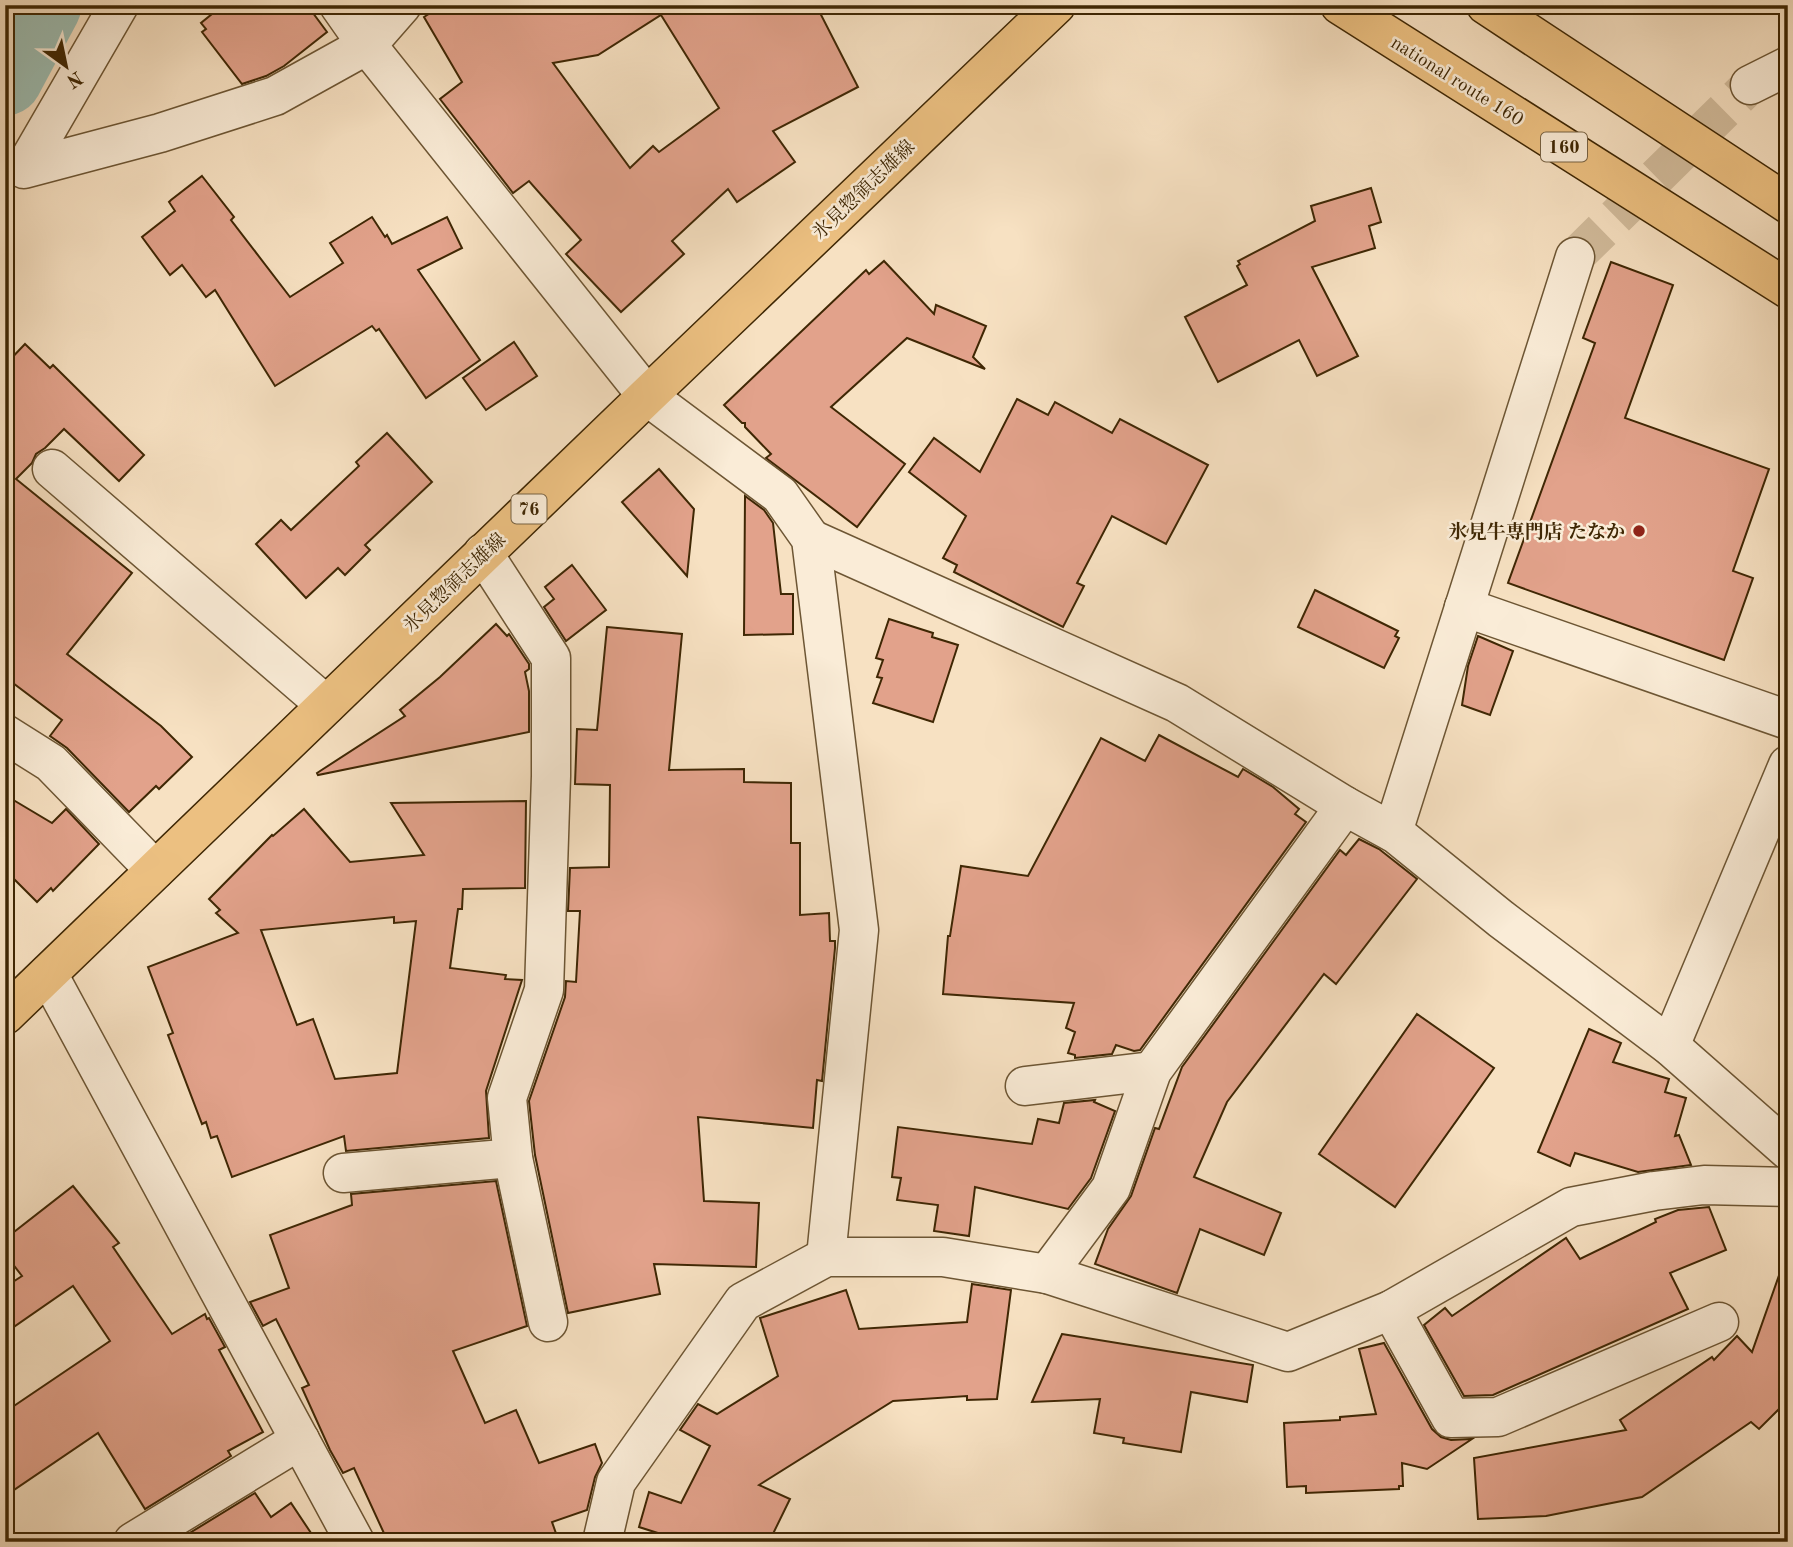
<svg xmlns="http://www.w3.org/2000/svg" width="1793" height="1547" font-family="'Old Standard TT','Noto Serif JP',serif">
	<style>
		.lines { fill: none; stroke-linecap: round; stroke-linejoin: round }
		.river { stroke: #9dbeb3; stroke-width: 75 }
		.building { fill: #e2a28b; stroke: #3f2704; stroke-width: 2; fill-rule: evenodd }
		.minor-tunnel { stroke: #d2bc9c; stroke-width: 38; stroke-dasharray: 38 19; stroke-linecap: butt }
		.minor-casing { stroke: #6d5634; stroke-width: 41 }
		.major-casing { stroke: #3f2704; stroke-width: 41 }
		.highway-casing { stroke: #3f2704; stroke-width: 41 }
		.minor { stroke: #faecd7; stroke-width: 38 }
		.major { stroke: #ecc081; stroke-width: 38 }
		.highway { stroke: #ecc081; stroke-width: 38 }
		.poi-dot { fill: #8f2418; stroke: #faecd7; stroke-width: 2.5 }
		.labels { text-anchor: middle; stroke-width: 5; stroke-linejoin: round; paint-order: stroke }
		.shield { fill: #faecd7; stroke: #776243; stroke-width: 2 }
		.shield-label { font-size: 18px; font-weight: bold; fill: #3f2704 }
		.street-label { font-size: 19px; fill: #3f2704; stroke: #faecd7 }
		.poi-label { font-size: 19px; font-weight: bold; fill: #3f2704; stroke: #faecd7; text-anchor: end }
	</style>
	<rect width="100%" height="100%" fill="#f7e1c2"/>
	<filter id="stains"><feTurbulence type="fractalNoise" baseFrequency=".00286" numOctaves="4"/><feColorMatrix values="0 0 0 0 .2 0 0 0 0 .09 0 0 0 0 .02 0 0 0 .5 -.17"/></filter>
	<radialGradient id="worn" r=".72"><stop offset=".6" stop-color="#630" stop-opacity="0"/><stop offset="1" stop-color="#630" stop-opacity=".3"/></radialGradient>
	<g class="lines">
		<path class="river" d="M5,78L44,5"/>
	</g>
	<g class="building">
		<path d="M223,5H307L327,32L284,66L266,76L242,84L202,32L206,29L201,23Z"/>
		<path d="M443,5H816L858,87L773,131L795,162L737,202L728,189L672,241L684,254L621,312L566,254L581,240L529,181L513,193L440,99L462,82L424,17ZM661,15L719,108L659,152L653,146L630,168L553,63L598,55Z"/>
		<path d="M202,176L234,217L231,220L290,297L343,263L330,243L372,217L385,237L387,235L392,244L447,217L462,248L418,270L480,360L426,398L379,329L376,331L372,326L275,386L215,290L206,297L182,265L170,275L142,237L175,211L169,202L171,200Z"/>
		<path d="M1371,188L1381,222L1369,226L1375,248L1312,267L1358,356L1317,376L1299,340L1218,382L1185,317L1247,285L1237,266L1240,264L1238,261L1315,221L1311,206Z"/>
		<path d="M884,261L934,314L936,305L986,326L973,357L985,369L907,338L831,407L905,464L857,527L766,458L771,454L745,427V423H742L724,405L866,270L869,274Z"/>
		<path d="M1611,262L1673,285L1625,418L1769,469L1733,571L1753,578L1724,660L1508,583L1595,343L1583,338Z"/>
		<path d="M514,342L537,376L486,410L463,378Z"/>
		<path d="M25,344L50,368L53,365L144,455L119,481L64,429L45,448L36,454L32,463L16,479L132,573L67,654L161,726L192,757L159,789L156,786L129,812L67,748L50,736L62,720L5,677V365Z"/>
		<path d="M1017,399L1048,415L1055,402L1112,433L1120,419L1208,465L1166,544L1112,516L1077,583L1084,586L1063,627L954,572L957,565L943,558L966,516L909,472L934,438L980,472Z"/>
		<path d="M387,433L432,482L365,545L370,550L345,575L338,568L306,598L256,544L281,520L291,530L359,466L356,462Z"/>
		<path d="M659,469L694,509L687,576L622,502Z"/>
		<path d="M745,496L764,510L773,523L781,594H793V634L744,635Z"/>
		<path d="M572,565L606,610L566,641L544,607L554,599L545,587Z"/>
		<path d="M1315,590L1398,631L1395,636L1399,638L1384,668L1298,627Z"/>
		<path d="M889,619L933,633L932,637L958,645L933,722L873,703L882,678L877,677L883,660L876,658Z"/>
		<path d="M496,624L507,636L509,634L529,664V669L525,672L529,691V732L318,775L317,773L405,716L400,710L440,677Z"/>
		<path d="M607,627L682,634L669,770L744,769V782L791,783V843H800V915L829,913L830,941H835V948L822,1081L817,1080L813,1128L698,1117L704,1201L759,1203L756,1267L654,1264L660,1294L568,1313L535,1155L529,1101L565,997L566,981L576,982L580,911H568L570,868L609,867L610,785L575,784L577,729L597,730Z"/>
		<path d="M1478,636L1513,651L1490,715L1462,705L1468,666Z"/>
		<path d="M1159,735L1238,777L1243,769L1273,787L1299,809L1295,814L1306,822L1140,1050L1134,1051L1116,1045L1112,1054L1075,1058V1055L1068,1053L1075,1032L1066,1028L1074,1003L943,994L948,936H950L961,866L1028,876L1101,738L1145,761Z"/>
		<path d="M5,795L52,823L66,809L99,844L53,891L51,888L37,902L5,870Z"/>
		<path d="M526,801L525,888L463,889L462,909H458L450,968L506,975L505,979L522,980L486,1091L489,1138L346,1151L344,1136L232,1177L217,1136L211,1138L206,1122L202,1124L168,1035L173,1033L148,967L238,933L216,913L220,910L209,899L272,835L273,836L304,809L350,862L424,855L391,803ZM394,917V923L416,921L397,1073L335,1079L313,1019L297,1025L261,930Z"/>
		<path d="M1359,839L1379,849L1417,879L1336,984L1324,974L1227,1102L1194,1177L1281,1213L1264,1255L1200,1229L1177,1293L1095,1264L1108,1229L1131,1196L1155,1128L1159,1129L1182,1067L1340,850L1346,855Z"/>
		<path d="M1417,1014L1494,1068L1395,1207L1319,1154Z"/>
		<path d="M1589,1029L1621,1043L1613,1062L1669,1079L1665,1092L1686,1098L1675,1136L1679,1135L1691,1165L1638,1172L1575,1153L1570,1166L1538,1152Z"/>
		<path d="M1095,1100L1094,1102L1115,1111L1091,1178L1068,1209L975,1187L969,1236L934,1231L938,1205L897,1200L901,1178L892,1177L898,1127L1032,1144L1038,1119L1059,1123L1064,1103Z"/>
		<path d="M496,1181L527,1326L453,1351L485,1423L516,1410L539,1463L595,1444L602,1463L595,1477L587,1510L552,1522L559,1542H388L354,1468L343,1473L330,1450L302,1388L309,1385L276,1319L263,1326L250,1302L289,1288L270,1235L352,1205L351,1194Z"/>
		<path d="M73,1186L119,1243L113,1247L172,1334L205,1314L207,1319L209,1318L225,1347L219,1350L263,1432L228,1451L231,1456L145,1509L98,1433L5,1496V1412L110,1341L73,1286L5,1333V1287L22,1276L5,1254V1239Z"/>
		<path d="M1709,1207L1726,1250L1670,1273L1688,1309L1493,1395L1464,1396L1424,1325L1445,1308L1452,1316L1566,1238L1580,1259L1656,1222L1655,1219L1678,1210Z"/>
		<path d="M1783,1264L1788,1265V1400L1759,1429L1751,1422L1642,1497L1546,1516L1478,1519L1474,1458L1626,1430L1620,1420L1712,1357L1714,1360L1737,1336L1752,1352Z"/>
		<path d="M972,1284L1011,1290L997,1399L967,1400V1396L893,1401L759,1485L790,1499L769,1542H662L664,1535L639,1527L649,1492L681,1503L710,1446L680,1430L698,1404L717,1414L778,1376L760,1318L846,1290L859,1329L967,1322Z"/>
		<path d="M1062,1334L1253,1365L1247,1402L1191,1392L1181,1452L1123,1443L1124,1438L1094,1433L1100,1399L1032,1402Z"/>
		<path d="M1384,1343L1432,1429L1441,1437L1451,1440L1472,1439L1427,1469L1402,1463L1403,1486H1399V1489L1306,1493V1486L1287,1487L1284,1423L1340,1420V1417L1376,1414L1359,1349Z"/>
		<path d="M255,1493L271,1517L291,1503L317,1542H175Z"/>
	</g>
	<g class="lines">
		<path class="minor-tunnel" d="M1575,257L1750,85"/>
		<defs>
			<g id="minor">
				<path d="M119,5L24,169L160,133L275,96L367,45L339,5"/>
				<path d="M402,5L367,45L647,396L780,495L811,539L859,930L826,1257"/>
				<path d="M1750,85L1788,66"/>
				<path d="M52,469L326,705"/>
				<path d="M811,539L1177,703L1345,806L1396,834L1501,919L1670,1046L1788,1150"/>
				<path d="M483,553L551,658V776L544,990L507,1098L513,1158L548,1322"/>
				<path d="M1464,607L1788,720"/>
				<path d="M5,734L51,763L155,870"/>
				<path d="M1393,832L1575,257"/>
				<path d="M48,974L355,1542"/>
				<path d="M1670,1046L1788,765"/>
				<path d="M1025,1086L1152,1071"/>
				<path d="M343,1173L513,1158"/>
				<path d="M1047,1274L1111,1188L1152,1071L1345,806"/>
				<path d="M1391,1310L1451,1418L1498,1417L1719,1322"/>
				<path d="M133,1542L300,1440"/>
				<path d="M602,1542L616,1482L743,1302L826,1257H943L1047,1274L1288,1352L1391,1310L1571,1207L1654,1191L1704,1185L1788,1187"/>
			</g>
			<path id="major" d="M5,1015L647,396L1056,5"/>
			<g id="highway">
				<path d="M1340,5L1788,289"/>
				<path d="M1486,5L1788,204"/>
			</g>
		</defs>
		<use href="#minor" class="minor-casing"/>
		<use href="#major" class="major-casing"/>
		<use href="#highway" class="highway-casing"/>
		<use href="#minor" class="minor"/>
		<use href="#major" class="major"/>
		<use href="#highway" class="highway"/>
	</g>
	<circle class="poi-dot" cx="1639" cy="531" r="7"/>
	<g class="labels">
		<g class="shield">
			<rect x="1541" y="132.5" width="46" height="29" rx="5"/>
			<rect x="511.5" y="494.5" width="35" height="29" rx="5"/>
		</g>
		<g class="shield-label">
			<text x="1564" y="153">160</text>
			<text x="529" y="515">76</text>
		</g>
		<g class="street-label">
			<text transform="translate(1458 80) rotate(32)" y="7">national route 160</text>
			<text transform="translate(863 189) rotate(-44)" y="7">氷見惣領志雄線</text>
			<text transform="translate(454 582) rotate(-44)" y="7">氷見惣領志雄線</text>
		</g>
		<g class="poi-label">
			<text x="1625" y="538">氷見牛専門店 たなか</text>
		</g>
	</g>
	<rect width="1793" height="1547" fill="none" stroke="#f7e1c2" stroke-width="28"/>
	<rect x="7" y="7" width="1779" height="1533" fill="none" stroke="#3f2704" stroke-width="3.5"/>
	<rect x="14" y="14" width="1765" height="1519" fill="none" stroke="#3f2704" stroke-width="2"/>
	<g transform="translate(66 66) rotate(147)" stroke="#faecd7" stroke-width="5" paint-order="stroke">
	<path d="M0-5L12 26L0 18L-12 26Z" fill="#3f2704"/>
	<text y="-10" font-size="19" font-weight="bold" text-anchor="middle" fill="#3f2704">N</text>
	</g>
	<rect width="100%" height="100%" filter="url(#stains)"/>
	<rect width="100%" height="100%" fill="url(#worn)"/>
</svg>
